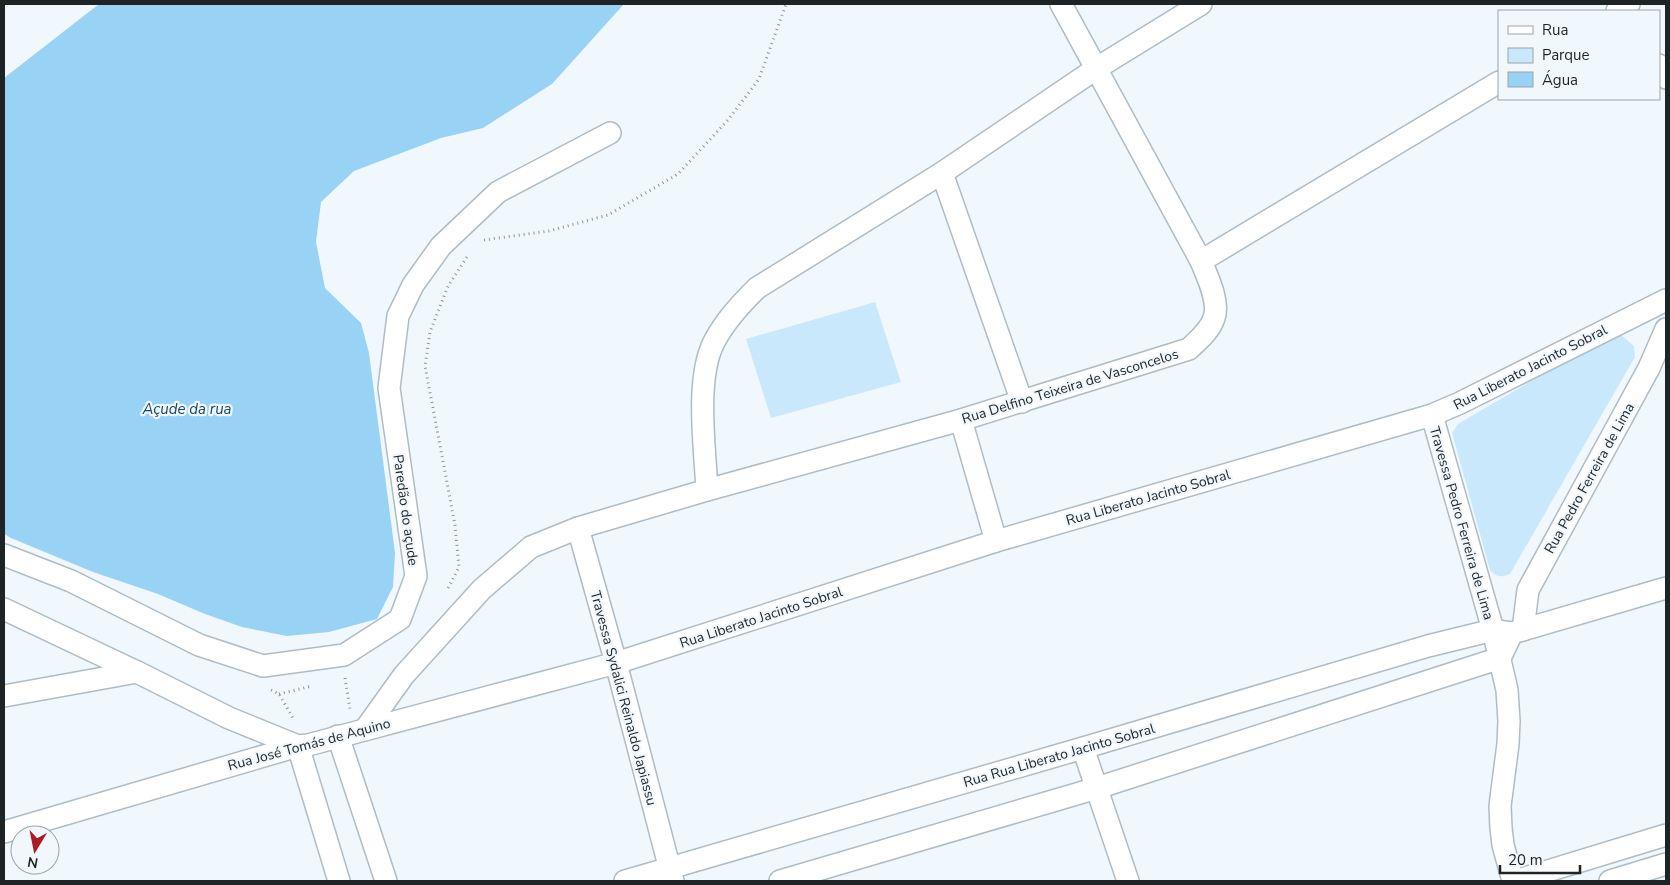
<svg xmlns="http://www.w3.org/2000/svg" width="1670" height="885" font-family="'Nunito Sans',sans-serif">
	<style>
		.green { fill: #cae8fb }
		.water { fill: #98d2f5 }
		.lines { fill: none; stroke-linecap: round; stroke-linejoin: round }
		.street-casing { stroke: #afbcc4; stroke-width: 24 }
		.path { stroke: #8d9498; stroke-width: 3; stroke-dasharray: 1 4; stroke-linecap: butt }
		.street { stroke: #fff; stroke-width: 21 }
		.labels { text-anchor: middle; stroke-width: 4.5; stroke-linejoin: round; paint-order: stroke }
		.street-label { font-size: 14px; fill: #1e2326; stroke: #f0f8fd }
		.water-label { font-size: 15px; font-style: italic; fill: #19465e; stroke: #f0f8fd }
	</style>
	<rect width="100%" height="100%" fill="#f0f8fd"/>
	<g class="green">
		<path d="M875,302L901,382L771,418L746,339Z"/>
		<path d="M1621,335L1634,346L1635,357L1510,574C1501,578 1496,577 1490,570L1452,433L1458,424L1608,336Z"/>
	</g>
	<path class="water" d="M99,4H624L552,84L483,128L441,138L354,171L321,202L316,242L325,288L361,323L369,353L395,553L393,587L377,619L329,632L287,636L242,627L205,614L158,594L93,572L11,538L4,534V78Z"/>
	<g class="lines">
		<defs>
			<g id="street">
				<path d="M1061,4L1201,261"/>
				<path d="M1617,11L1629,4"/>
				<path d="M1659,65L1666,78"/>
				<path d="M942,173L1022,402"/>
				<path d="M1432,415L1493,630L1507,690L1509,721L1508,744L1500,806L1501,828L1503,845L1513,881"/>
				<path d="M961,420L996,541"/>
				<path d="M707,490C705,448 695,379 714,342C725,321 740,305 757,288L942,173L1097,68L1201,4"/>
				<path d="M578,528L616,663L673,881"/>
				<path d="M4,555L71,581L199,645L263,666L344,655L400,619L416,576L389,388L398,316L413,285L441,246L498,192L610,133"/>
				<path d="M4,609L137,672"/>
				<path d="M1523,630L1528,590L1649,368L1666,329"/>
				<path d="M4,696L137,672L229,718L298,746"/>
				<path d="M366,728L404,675L482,589L531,547L578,528L707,490L961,420L1189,349C1198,340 1210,331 1214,318C1220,302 1207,276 1201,261L1499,82"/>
				<path d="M338,736L386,881"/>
				<path d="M298,746L339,881"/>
				<path d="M1083,748L1128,881"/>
				<path d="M4,832L298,746L308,745L616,663L996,541L1432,415L1460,403L1666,300"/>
				<path d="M625,881L1083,748L1428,646L1493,630L1512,633L1666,588"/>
				<path d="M780,881L1097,788L1500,658L1512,633"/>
				<path d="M1515,881L1666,835"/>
				<path d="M1610,881L1666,864"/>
			</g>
		</defs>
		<use href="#street" class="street-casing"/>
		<g class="path">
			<path d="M484,240L549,231L608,215L678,174L728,120L759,79L786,4"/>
			<path d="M448,588L459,567L455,525L425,366L430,332L448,286L467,257"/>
			<path d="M345,678L350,709"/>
			<path d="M271,690L279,694L293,718"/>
			<path d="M279,694L312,686"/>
		</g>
		<use href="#street" class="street"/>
	</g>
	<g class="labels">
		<g class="street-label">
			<text transform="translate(1530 367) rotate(-27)" y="5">Rua Liberato Jacinto Sobral</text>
			<text transform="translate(1070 386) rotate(-17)" y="5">Rua Delfino Teixeira de Vasconcelos</text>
			<text transform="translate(1589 478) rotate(-61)" y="5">Rua Pedro Ferreira de Lima</text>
			<text transform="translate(1148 497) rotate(-16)" y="5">Rua Liberato Jacinto Sobral</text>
			<text transform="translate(406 510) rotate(82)" y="5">Paredão do açude</text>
			<text transform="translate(1462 523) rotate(74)" y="5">Travessa Pedro Ferreira de Lima</text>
			<text transform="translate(761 617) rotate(-18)" y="5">Rua Liberato Jacinto Sobral</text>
			<text transform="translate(624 698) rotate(75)" y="5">Travessa Sydalici Reinaldo Japiassu</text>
			<text transform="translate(309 744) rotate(-15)" y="5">Rua José Tomás de Aquino</text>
			<text transform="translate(1059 755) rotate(-16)" y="5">Rua Rua Liberato Jacinto Sobral</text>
		</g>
		<g class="water-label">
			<text x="187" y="414">Açude da rua</text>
		</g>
	</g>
	<rect width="1670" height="885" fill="none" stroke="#1e2326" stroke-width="10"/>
	<rect x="1498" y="10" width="162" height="90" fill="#f0f8fd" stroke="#9ca3a7"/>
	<rect x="1508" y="26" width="25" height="8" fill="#ffffff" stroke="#9ca3a7"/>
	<text x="1542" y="35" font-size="15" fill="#1e2326">Rua</text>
	<rect x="1508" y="48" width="25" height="15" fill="#cae8fb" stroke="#9ca3a7"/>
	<text x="1542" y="60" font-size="15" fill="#1e2326">Parque</text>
	<rect x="1508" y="72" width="25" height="15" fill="#98d2f5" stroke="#9ca3a7"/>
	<text x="1542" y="85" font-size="15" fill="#1e2326">Água</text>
	<g transform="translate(35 850) rotate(190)"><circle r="24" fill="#f0f8fd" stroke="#9ca3a7"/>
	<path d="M0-4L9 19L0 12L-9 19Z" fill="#ae1b24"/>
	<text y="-8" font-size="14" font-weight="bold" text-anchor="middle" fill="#1e2326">N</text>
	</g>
	<path d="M1500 865v8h80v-8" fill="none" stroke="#1e2326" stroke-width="2.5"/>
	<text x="1508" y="865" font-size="15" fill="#1e2326" stroke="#f0f8fd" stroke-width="4" paint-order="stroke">20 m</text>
</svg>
